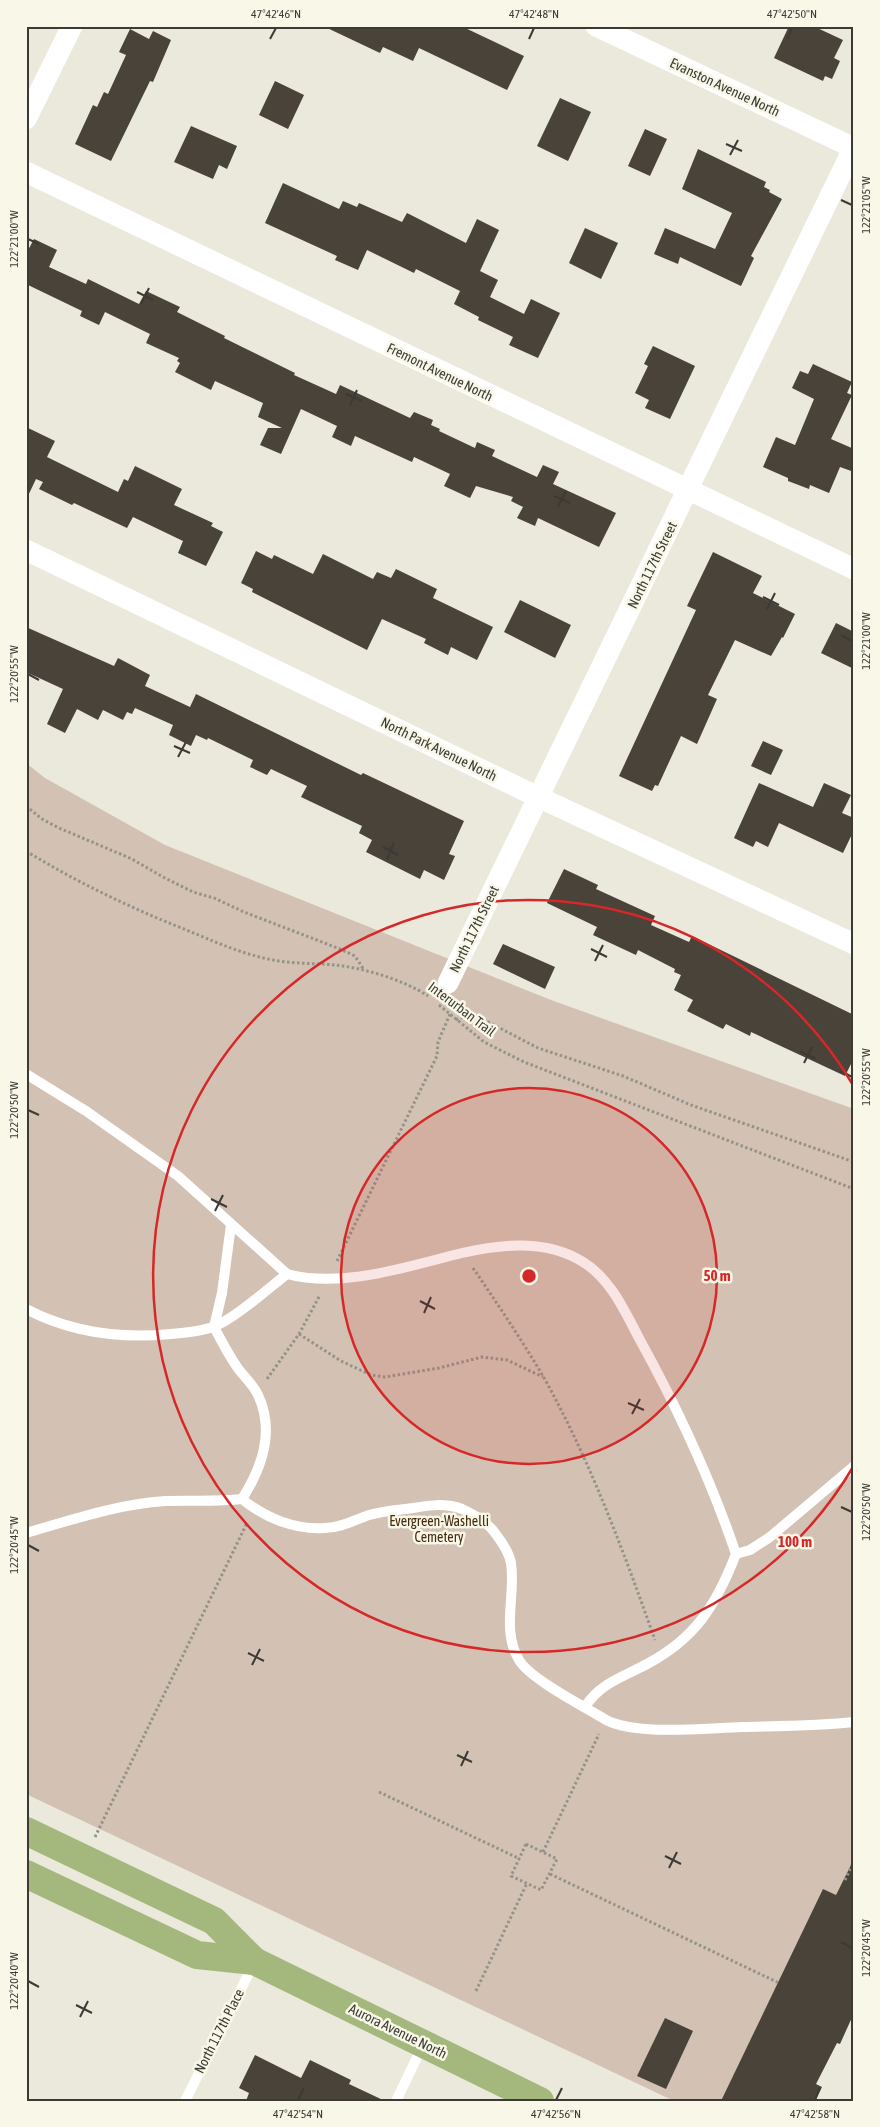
<svg xmlns="http://www.w3.org/2000/svg" width="880" height="2127" font-family="'Asap Condensed',sans-serif">
	<style>
		.green { fill: #d3c2b3 }
		.building { fill: #494339 }
		.lines { fill: none; stroke-linecap: round; stroke-linejoin: round }
		.path { stroke: #94938a; stroke-width: 3; stroke-dasharray: 2.5 2.5; stroke-linecap: butt }
		.service { stroke: #fff; stroke-width: 10 }
		.minor { stroke: #fff; stroke-width: 21 }
		.trunk { stroke: #a4b87e; stroke-width: 28 }
		.ticks { fill: none; stroke: #3b3a35; stroke-width: 2 }
		.ring { fill: none; stroke: #d62828; stroke-width: 2.5 }
		.labels { text-anchor: middle; stroke-width: 5; stroke-linejoin: round; paint-order: stroke }
		.street-label { font-size: 14px; fill: #3b3a35; stroke: #f8f7e8 }
		.park-label { font-size: 14px; fill: #45290b; stroke: #f8f7e8 }
		.centre { fill: #d62828; stroke: #f8f7e8; stroke-width: 2.5 }
		.ring-label { font-size: 15px; text-anchor: middle; font-weight: bold; fill: #d62828; stroke: #f8f7e8; stroke-width: 5; stroke-linejoin: round; paint-order: stroke }
		.neatline { fill: none; stroke: #3b3a35; stroke-width: 2 }
		.ticks-label { font-size: 12px; text-anchor: middle; fill: #3b3a35 }
	</style>
	<rect width="100%" height="100%" fill="#eae9db"/>
	<path class="green" d="M26,763L45,778L165,845L551,1000L854,1109V1918L741,2101H674L26,1794Z"/>
	<g class="building">
		<path d="M323,26H461L524,56L507,90L419,48L413,61L383,47L380,53Z"/>
		<path d="M789,26H813L843,40L834,58L840,61L832,79L825,76L823,81L774,58Z"/>
		<path d="M130,29L149,39L153,31L171,40L153,82L150,81L111,161L75,144L93,105L97,107L104,92L108,94L126,55L119,52Z"/>
		<path d="M275,81L304,95L288,129L259,115Z"/>
		<path d="M560,98L591,112L568,161L537,146Z"/>
		<path d="M191,126L237,146L227,169L219,165L213,179L174,162Z"/>
		<path d="M645,129L667,139L650,176L628,166Z"/>
		<path d="M698,149L766,182L764,187L770,190L769,192L782,199L751,256L754,258L741,286L680,257L678,264L654,254L665,228L715,249L732,213L682,189Z"/>
		<path d="M283,183L339,209L343,201L357,207L359,203L402,222L407,213L466,243L477,219L499,230L480,271L498,280L490,297L524,314L531,299L560,313L538,358L509,345L513,337L478,320L479,317L454,304L460,291L416,269L414,273L367,250L358,270L335,260L337,256L265,223Z"/>
		<path d="M585,228L618,243L601,279L569,263Z"/>
		<path d="M34,239L57,250L49,267L86,284L88,279L139,304L146,291L180,307L177,312L225,336L224,338L295,373L294,375L336,394L340,385L410,418L414,412L433,420L431,425L440,429L439,431L475,448L477,442L495,450L492,456L537,477L543,465L559,472L553,484L616,513L599,547L538,518L535,526L517,518L523,507L511,501L513,497L476,486L470,498L444,486L450,474L414,457L412,462L355,436L351,446L332,437L337,426L301,409L281,454L260,445L268,428H282L258,417L263,403L215,381L211,390L175,372L180,363L177,361L179,358L146,343L150,334L105,312L99,325L80,316L82,311L26,284V254Z"/>
		<path d="M653,346L695,366L670,419L645,408L649,400L635,393L648,366L644,364Z"/>
		<path d="M813,364L852,382L847,393L852,395L831,439L854,449V472L840,467L829,493L810,485L809,489L788,481V478L763,467L776,437L795,445L814,399L792,388L800,371L808,374Z"/>
		<path d="M26,427L55,441L47,457L118,492L124,479L128,481L135,466L182,489L174,505L213,523L211,526L223,532L206,566L178,553L183,541L133,517L127,528L74,503L72,505L39,489L43,482L36,479L26,500Z"/>
		<path d="M256,551L272,559L274,555L313,574L323,554L373,579L377,572L391,578L396,569L437,589L433,598L493,627L477,660L451,647L448,655L424,643L426,639L382,619L367,650L252,592L253,589L241,583Z"/>
		<path d="M713,552L762,576L753,593L795,614L783,638L782,637L771,656L735,640L708,695L717,699L697,744L681,736L658,786L655,785L652,791L619,776L696,610L687,606Z"/>
		<path d="M520,600L571,625L555,658L504,632Z"/>
		<path d="M836,623L854,632V669L821,653Z"/>
		<path d="M26,627L114,666L118,658L150,675L145,686L190,707L196,694L200,696L361,775L363,773L464,821L449,854L455,856L444,880L424,870L420,879L366,852L372,840L359,833L362,826L301,797L307,786L271,769L267,775L250,767L253,760L208,738L207,740L196,735L191,746L169,735L173,725L135,708L132,714L127,712L123,720L103,710L98,720L77,709L65,733L47,724L63,689L26,672Z"/>
		<path d="M763,741L783,750L771,775L751,766Z"/>
		<path d="M759,783L813,807L824,783L851,795L842,813L854,818V830L843,853L779,823L768,847L756,841L753,847L734,838Z"/>
		<path d="M564,869L598,885L596,889L655,916L651,925L689,942L692,936L854,1015V1058L845,1076L751,1032L750,1036L726,1024L723,1029L687,1011L693,1000L674,990L681,975L674,972L675,969L638,950L636,955L593,935L597,927L547,903Z"/>
		<path d="M503,944L555,967L545,989L493,964Z"/>
		<path d="M854,1859V2013L840,2044L837,2043L816,2084L822,2087L815,2101H721L823,1889L836,1895Z"/>
		<path d="M665,2018L693,2031L666,2089L637,2076Z"/>
		<path d="M255,2055L301,2078L310,2060L351,2080L349,2084L385,2101H246L249,2093L239,2088Z"/>
	</g>
	<g class="lines">
		<g class="path">
			<path d="M26,806L42,819L59,828L132,859L163,877L193,892L214,898L244,912L340,949L355,956L364,970"/>
			<path d="M26,851C78,883 133,909 189,931C215,942 240,953 268,959C290,964 313,963 335,965C364,968 404,980 428,996"/>
			<path d="M439,1005L484,1042L524,1062L854,1189"/>
			<path d="M456,1020L471,1013L538,1048L623,1076L691,1105L854,1162"/>
			<path d="M337,1261L437,1056L438,1042L450,1014"/>
			<path d="M473,1268C497,1303 521,1339 543,1376C590,1460 623,1550 655,1640"/>
			<path d="M299,1334L341,1361L371,1375L385,1377L439,1368L482,1357L507,1360L543,1377"/>
			<path d="M267,1379L299,1334L320,1295"/>
			<path d="M379,1792L520,1859"/>
			<path d="M95,1837L247,1523"/>
			<path d="M526,1844L557,1859L541,1890L511,1876Z"/>
			<path d="M543,1852L599,1734"/>
			<path d="M550,1874L779,1983"/>
			<path d="M845,1880L854,1861"/>
			<path d="M476,1991L527,1883"/>
		</g>
		<g class="service">
			<path d="M26,1074L86,1111L178,1176L287,1274C342,1289 408,1266 462,1253C502,1244 546,1239 583,1262C611,1279 625,1312 640,1340C678,1409 711,1480 736,1554C716,1605 696,1638 647,1664C623,1677 600,1683 585,1707"/>
			<path d="M231,1225L222,1293L214,1327C221,1340 228,1354 237,1367C243,1376 253,1384 258,1395C275,1431 262,1468 242,1499"/>
			<path d="M26,1309C72,1333 120,1339 171,1334C185,1333 199,1332 213,1327C233,1320 269,1288 287,1274"/>
			<path d="M26,1533C71,1520 118,1504 165,1501C191,1500 216,1502 242,1499C265,1518 295,1530 325,1528C341,1528 354,1520 369,1515C383,1511 399,1510 413,1508C430,1505 446,1503 462,1509C474,1514 488,1523 495,1533C502,1542 509,1552 511,1563C516,1595 501,1630 519,1660C530,1679 585,1707 606,1720C638,1736 705,1728 742,1727C779,1726 817,1726 854,1722"/>
			<path d="M736,1554L750,1550L770,1537L854,1466"/>
			<path d="M185,2101L254,1963"/>
			<path d="M396,2101L423,2045"/>
		</g>
		<g class="minor">
			<path d="M596,26L854,148"/>
			<path d="M26,119L72,26"/>
			<path d="M26,172L854,569"/>
			<path d="M26,550L538,797L854,944"/>
			<path d="M448,983L854,147"/>
		</g>
		<g class="trunk">
			<path d="M26,1831L214,1921L254,1961"/>
			<path d="M26,1874L197,1955L254,1961L540,2101"/>
		</g>
	</g>
	<path class="ticks" d="M270,39L276,28M529,39L534,28M787,39L792,28M726,144L742,151M730,155L738,140M841,200L852,205M28,239L39,244M137,292L153,300M141,304L149,288M346,394L362,401M350,405L357,390M554,496L570,503M558,507L566,491M763,597L779,605M767,609L775,593M841,635L852,641M28,674L39,680M174,746L190,753M178,757L186,742M383,847L398,855M387,859L394,843M591,949L607,957M595,961L603,945M800,1051L816,1059M804,1063L812,1047M841,1071L852,1077M28,1110L39,1115M211,1199L227,1207M215,1211L223,1195M420,1301L435,1309M424,1313L431,1297M628,1403L644,1410M632,1414L640,1399M841,1507L852,1512M28,1545L39,1551M248,1653L264,1661M252,1665L260,1649M457,1755L472,1762M461,1766L468,1751M665,1856L681,1864M669,1868L677,1852M841,1942L852,1948M28,1981L39,1987M76,2005L92,2013M80,2017L88,2001M298,2100L304,2088M556,2100L562,2088M815,2100L820,2088"/>
	<circle cx="529" cy="1276" r="188" fill="#d62828" fill-opacity=".12"/>
	<g class="ring">
		<circle cx="529" cy="1276" r="188"/>
		<path d="M853 1467A376 376 0 1 1 853 1085"/>
	</g>
	<g class="labels">
		<g class="street-label">
			<text transform="translate(725 87) rotate(25)" y="5">Evanston Avenue North</text>
			<text transform="translate(440 372) rotate(26)" y="5">Fremont Avenue North</text>
			<text transform="translate(652 565) rotate(-64)" y="5">North 117th Street</text>
			<text transform="translate(439 749) rotate(26)" y="5">North Park Avenue North</text>
			<text transform="translate(474 929) rotate(-64)" y="5">North 117th Street</text>
			<text transform="translate(462 1009) rotate(37)" y="5">Interurban Trail</text>
			<text transform="translate(219 2031) rotate(-63)" y="5">North 117th Place</text>
			<text transform="translate(398 2031) rotate(26)" y="5">Aurora Avenue North</text>
		</g>
		<g class="park-label">
			<text x="439" y="1526">Evergreen-Washelli<tspan x="439" dy="16">Cemetery</tspan></text>
		</g>
	</g>
	<circle cx="529" cy="1276" r="8" class="centre"/>
	<g class="ring-label">
		<text x="717" y="1281">50 m</text>
		<text x="795" y="1547">100 m</text>
	</g>
	<rect width="880" height="2127" fill="none" stroke="#f8f7e8" stroke-width="55"/>
	<rect x="28" y="28" width="824" height="2072" class="neatline"/>
	<g class="ticks-label">
		<text x="276" y="18">47°42'46"N</text>
		<text x="534" y="18">47°42'48"N</text>
		<text x="792" y="18">47°42'50"N</text>
		<text transform="translate(866 205) rotate(-90)" y="4">122°21'05"W</text>
		<text transform="translate(14 239) rotate(-90)" y="4">122°21'00"W</text>
		<text transform="translate(866 641) rotate(-90)" y="4">122°21'00"W</text>
		<text transform="translate(14 674) rotate(-90)" y="4">122°20'55"W</text>
		<text transform="translate(866 1077) rotate(-90)" y="4">122°20'55"W</text>
		<text transform="translate(14 1110) rotate(-90)" y="4">122°20'50"W</text>
		<text transform="translate(866 1512) rotate(-90)" y="4">122°20'50"W</text>
		<text transform="translate(14 1545) rotate(-90)" y="4">122°20'45"W</text>
		<text transform="translate(866 1948) rotate(-90)" y="4">122°20'45"W</text>
		<text transform="translate(14 1981) rotate(-90)" y="4">122°20'40"W</text>
		<text x="298" y="2118">47°42'54"N</text>
		<text x="556" y="2118">47°42'56"N</text>
		<text x="815" y="2118">47°42'58"N</text>
	</g>
</svg>
